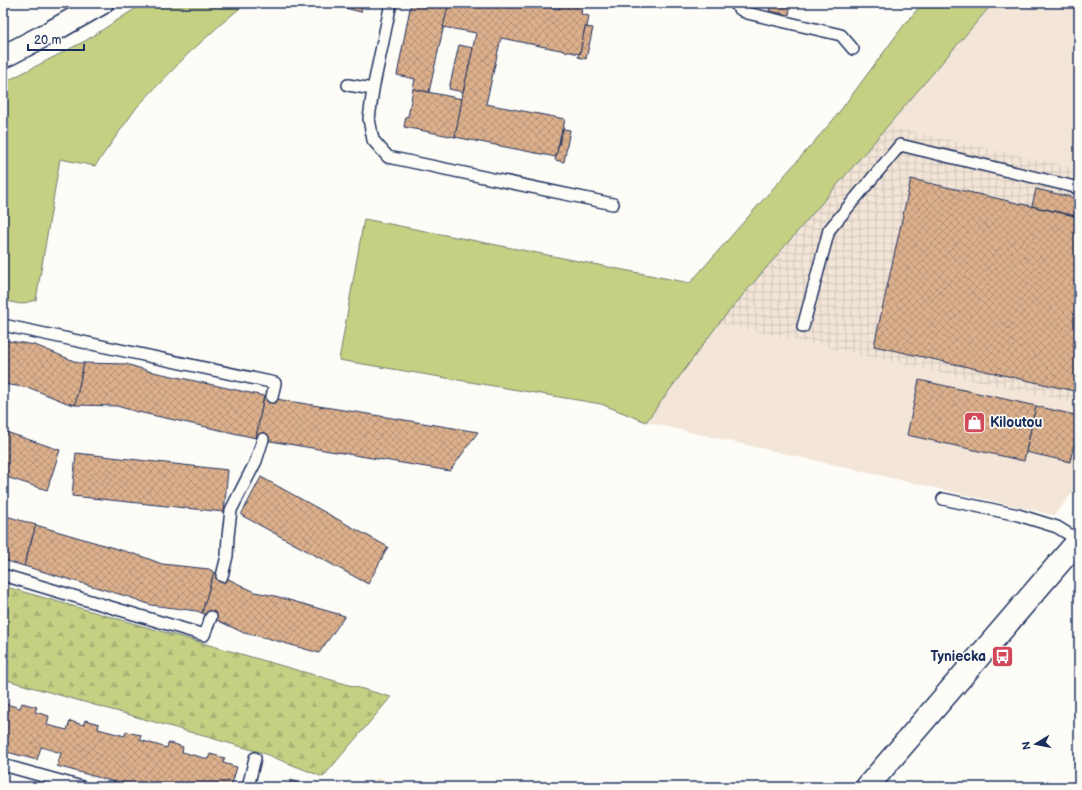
<svg xmlns="http://www.w3.org/2000/svg" width="1082" height="790" font-family="'Balsamiq Sans',sans-serif">
	<style>
		.built { fill: #f3e5d7 }
		.industrial { fill: url(#industrial-grid) }
		.green { fill: #c5d083; stroke: #708070 }
		.forest { fill: url(#forest-firs); stroke: #708070 }
		.building { fill: url(#building-cross-hatch); stroke: #1b2f5e }
		.lines { fill: none; stroke-linecap: round; stroke-linejoin: round }
		.lane-casing { stroke: #1b2f5e; stroke-width: 14 }
		.street-casing { stroke: #1b2f5e; stroke-width: 25 }
		.secondary-casing { stroke: #1b2f5e; stroke-width: 25 }
		.lane { stroke: #fdfcf7; stroke-width: 11 }
		.street { stroke: #fdfcf7; stroke-width: 22 }
		.secondary { stroke: #fdfcf7; stroke-width: 22 }
		.labels { text-anchor: middle; stroke-width: 3.5; stroke-linejoin: round; paint-order: stroke }
		.poi-label { font-size: 14px; font-weight: bold; fill: #1b2f5e; stroke: #fdfcf7; text-anchor: start }
	</style>
	<defs>
		<pattern id="industrial-grid" width="8" height="8" patternUnits="userSpaceOnUse"><rect width="8" height="8" fill="#f3e5d7"/><path d="M0 4h8M4 0v8" fill="none" stroke="#d0c5bb"/></pattern>
		<pattern id="forest-firs" width="22" height="20" patternUnits="userSpaceOnUse"><rect width="22" height="20" fill="#c5d083"/><path d="M5 1l3.5 6h-7zM16 11l3.5 6h-7z" fill="#a9b374"/></pattern>
		<pattern id="building-cross-hatch" width="8" height="8" patternUnits="userSpaceOnUse"><rect width="8" height="8" fill="#dcb08c"/><path d="M0 0l8 8M0 8l8-8" fill="none" stroke="#b29076"/></pattern>
	</defs>
	<rect width="100%" height="100%" fill="#fdfcf7"/>
	<filter id="ink" filterUnits="userSpaceOnUse"><feTurbulence type="fractalNoise" baseFrequency=".025" numOctaves="2"/><feDisplacementMap in="SourceGraphic" scale="8" xChannelSelector="R" yChannelSelector="G"/><feConvolveMatrix kernelMatrix="1 2 1 2 8 2 1 2 1" color-interpolation-filters="sRGB"/></filter>
	<g filter="url(#ink)">
		<g class="built">
			<path d="M993,3H1079V169L888,126Z"/>
			<path d="M719,323L1079,404V485L1054,515L646,422Z"/>
			<path d="M377,778L418,787H370Z"/>
		</g>
		<path class="industrial" d="M888,126L1079,169V404L719,323Z"/>
		<g class="green">
			<path d="M144,3H246L220,25L187,55L137,107L95,166L60,159L36,300L20,304L3,300V83L85,41Z"/>
			<path d="M923,3H993L719,323L646,422L601,404L339,360L364,219L690,283L834,119L904,25Z"/>
		</g>
		<path class="forest" d="M3,586L391,697L323,777L260,752L3,679Z"/>
		<g class="building">
			<path d="M342,3H363L361,12L341,7Z"/>
			<path d="M411,3H449L429,92L413,89L415,79L397,75Z"/>
			<path d="M449,3H527L559,9L560,3H583L581,14L589,16L587,27H585L580,54L501,38L486,104L565,119L563,129H562L556,157L455,137L463,92L476,33L443,27Z"/>
			<path d="M771,3H791L789,15L769,11Z"/>
			<path d="M585,27L593,28L586,59L578,57L579,53L580,54Z"/>
			<path d="M459,45L473,48L463,92L449,89Z"/>
			<path d="M413,89L462,99L455,137L404,127L406,116L408,117Z"/>
			<path d="M563,129L570,130L564,162L555,160Z"/>
			<path d="M911,179L1079,217V392L874,346Z"/>
			<path d="M1036,189L1079,199V209L1077,216L1032,206Z"/>
			<path d="M3,340L35,345L79,363H84L75,405L67,403L30,388L3,384Z"/>
			<path d="M84,363L126,364L149,371L264,396L256,438L138,412L117,406L75,405Z"/>
			<path d="M919,380L1036,406L1024,461L907,435Z"/>
			<path d="M264,396L282,400L478,432L450,471L270,441L256,438Z"/>
			<path d="M1036,406L1079,416V423L1070,462L1026,452Z"/>
			<path d="M3,431L60,450L47,490L3,476Z"/>
			<path d="M76,453L228,470L224,512L72,496Z"/>
			<path d="M261,477L388,547L368,584L241,515Z"/>
			<path d="M3,515L36,525L24,566L3,560Z"/>
			<path d="M36,525L141,556L162,564L209,569L214,572L202,613L197,611L151,605L129,597L24,566Z"/>
			<path d="M214,572L255,592L275,596L345,616L319,653L267,638L244,633L202,613Z"/>
			<path d="M3,703L20,708L22,703L37,707L35,712L49,716L47,725L67,730L70,721L83,725L85,720L99,724L98,729L125,736L126,731L131,733L141,735L140,740L167,748L168,743L174,744L183,747L182,752L208,759L210,754L225,758L223,763L237,767L231,787H133L57,766L61,753L41,747L37,760L3,751Z"/>
			<path d="M291,780L305,785V787H288Z"/>
			<path d="M3,782L9,784L8,787H3Z"/>
		</g>
		<g class="lines">
			<defs>
				<g id="lane">
					<path d="M391,3L373,89L369,119L373,140L388,157L613,204"/>
					<path d="M735,3C737,8 742,11 747,13L841,35L853,49"/>
					<path d="M348,85L373,89"/>
					<path d="M3,325L275,383L272,397"/>
					<path d="M803,327L829,230L900,145L1079,188"/>
					<path d="M943,499L1018,515L1057,527L1070,535L1078,541"/>
					<path d="M3,575L204,635L211,617"/>
					<path d="M222,576L227,556L228,536L231,510L256,461L263,439"/>
					<path d="M3,765L82,787"/>
					<path d="M248,787L255,758"/>
				</g>
				<path id="street" d="M867,787L1079,540"/>
				<path id="secondary" d="M3,57L49,33L102,3"/>
			</defs>
			<use href="#lane" class="lane-casing"/>
			<use href="#street" class="street-casing"/>
			<use href="#secondary" class="secondary-casing"/>
			<use href="#lane" class="lane"/>
			<use href="#street" class="street"/>
			<use href="#secondary" class="secondary"/>
		</g>
	</g>
	<defs>
		<symbol id="shop-square" viewBox="-11 -11 22 22"><rect x="-9" y="-9" width="18" height="18" rx="4" fill="#d1495b" stroke="#fdfcf7"/><path d="M-5-2.5h2.3a2.7 3.5 0 0 1 5.4 0H5L5.5 6h-11ZM-1.5-2.5h3a1.5 2.3 0 0 0-3 0Z" fill="#fff"/></symbol>
		<symbol id="bus-square" viewBox="-11 -11 22 22"><rect x="-9" y="-9" width="18" height="18" rx="4" fill="#d1495b" stroke="#fdfcf7"/><path d="M-5-6H5V4H4V6H2V4H-2V6H-4V4H-5ZM-3.5-4V0h7V-4ZM-3.5 1.2v1.5H-2V1.2ZM2 1.2v1.5H3.5V1.2Z" fill="#fff"/></symbol>
	</defs>
	<g fill-rule="evenodd">
		<use href="#shop-square" x="962" y="410" width="25" height="25"/>
		<use href="#bus-square" x="990" y="644" width="25" height="25"/>
	</g>
	<g class="labels">
		<g class="poi-label">
			<text x="990" y="427">Kiloutou</text>
			<text x="986" y="661" text-anchor="end">Tyniecka</text>
		</g>
	</g>
	<rect width="1082" height="790" fill="none" stroke="#fdfcf7" stroke-width="16"/>
	<rect x="8" y="8" width="1066" height="774" fill="none" stroke="#1b2f5e" stroke-width="1.5" filter="url(#ink)"/>
	<g transform="translate(1036 744) rotate(260)" stroke="#fdfcf7" stroke-width="3" paint-order="stroke">
	<path d="M0-3L7 15L0 10L-7 15Z" fill="#1b2f5e"/>
	<text y="-6" font-size="11" font-weight="bold" text-anchor="middle" fill="#1b2f5e">N</text>
	</g>
	<path d="M28 44v6h56v-6" fill="none" stroke="#1b2f5e" stroke-width="2"/>
	<text x="34" y="44" font-size="12" fill="#1b2f5e" stroke="#fdfcf7" stroke-width="3" paint-order="stroke">20 m</text>
</svg>
